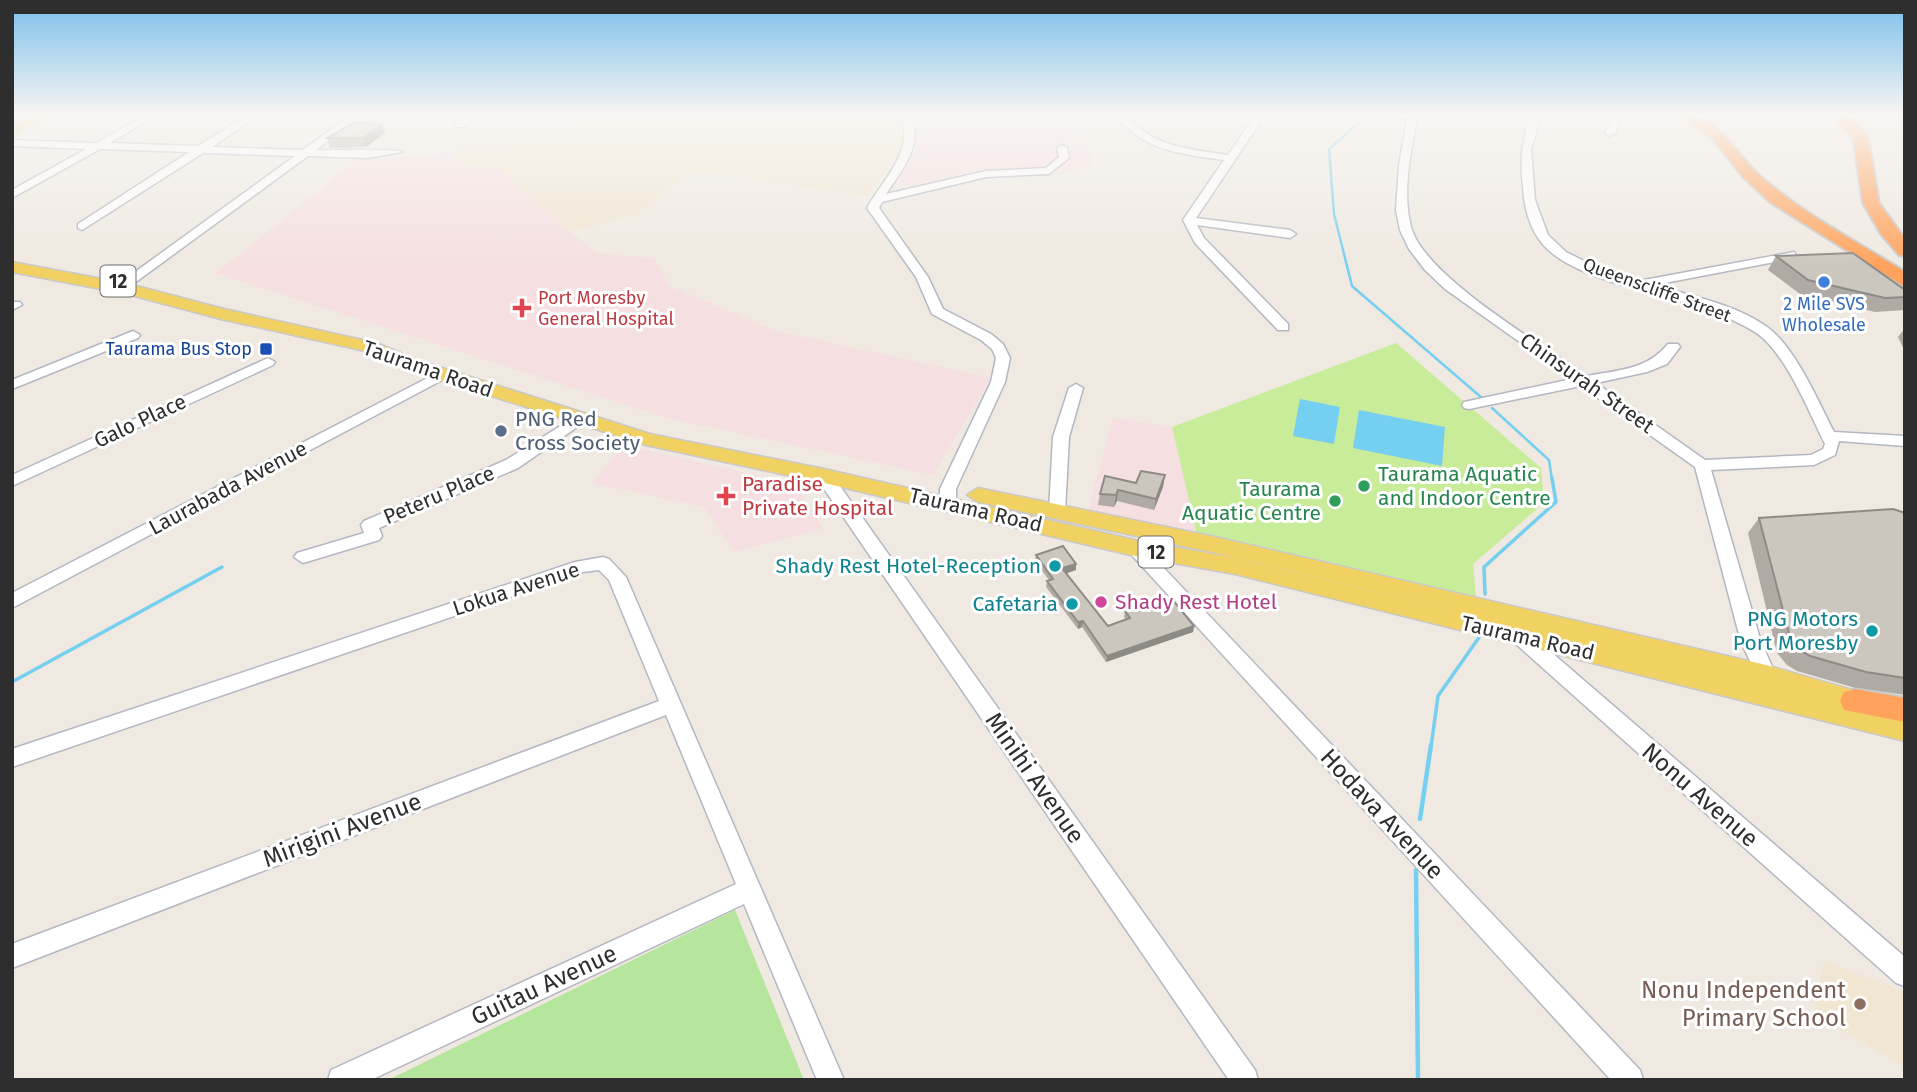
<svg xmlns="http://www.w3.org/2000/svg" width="1917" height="1092" font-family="'Fira Sans',sans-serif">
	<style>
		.education { fill: #f0e6d1 }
		.medical { fill: #f5dfe0 }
		.green { fill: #b6e59e }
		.pitch { fill: #c9ec9a }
		.water { fill: #75cff0 }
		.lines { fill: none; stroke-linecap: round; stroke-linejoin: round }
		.stream-far2 { stroke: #75cff0; stroke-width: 2.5 }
		.stream-far1 { stroke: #75cff0; stroke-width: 3.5 }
		.stream { stroke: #75cff0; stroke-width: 4.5 }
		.minor-casing { stroke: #b4b7c1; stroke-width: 3 }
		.major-casing { stroke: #c9c9c9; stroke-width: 3 }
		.highway-casing { stroke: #c9c9c9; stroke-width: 4 }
		.minor { fill: #fff; fill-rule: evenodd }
		.major { fill: #f2d163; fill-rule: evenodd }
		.highway { fill: #ffa35c; fill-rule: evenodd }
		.wall { fill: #afaba4 }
		.shaded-wall { fill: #8e8b86 }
		.building { fill: #cbc7bf; stroke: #8e8b86; stroke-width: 2 }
		.shop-dot { fill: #3f7fe0; stroke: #fff; stroke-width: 2.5 }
		.health-dot { fill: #e0444e; stroke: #fff; stroke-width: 2.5 }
		.transit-dot { fill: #1a4fb4; stroke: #fff; stroke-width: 2.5 }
		.service-dot { fill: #5c6f8a; stroke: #fff; stroke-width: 2.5 }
		.leisure-dot { fill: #2e9e5b; stroke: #fff; stroke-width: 2.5 }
		.culture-dot { fill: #0f9aa8; stroke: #fff; stroke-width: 2.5 }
		.hotel-dot { fill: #d1479c; stroke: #fff; stroke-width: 2.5 }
		.education-dot { fill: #8d6e63; stroke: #fff; stroke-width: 2.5 }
		.labels { text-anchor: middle; stroke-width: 6; stroke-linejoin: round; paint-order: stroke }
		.far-street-label { font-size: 18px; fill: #2e2e2e; stroke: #fff }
		.far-health-label { font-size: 18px; fill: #be3a42; stroke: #fff; text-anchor: start }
		.far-shop-label { font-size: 18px; fill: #366cbe; stroke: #fff }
		.far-transit-label { font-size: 18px; fill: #164399; stroke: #fff; text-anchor: end }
		.shield { fill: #fff; stroke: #6d6d6d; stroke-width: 2 }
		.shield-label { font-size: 19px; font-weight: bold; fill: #2e2e2e }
		.street-label { font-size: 21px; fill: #2e2e2e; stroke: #fff }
		.service-label { font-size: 21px; fill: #4e5e75; stroke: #fff; text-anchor: start }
		.leisure-label { font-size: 21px; fill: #27864d; stroke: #fff; text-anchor: start }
		.health-label { font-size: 21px; fill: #be3a42; stroke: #fff; text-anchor: start }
		.culture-label { font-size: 21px; fill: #0d838f; stroke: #fff; text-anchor: end }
		.hotel-label { font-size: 21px; fill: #b23c85; stroke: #fff; text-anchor: start }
		.near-street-label { font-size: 24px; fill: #2e2e2e; stroke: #fff }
		.near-education-label { font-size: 24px; fill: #785e54; stroke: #fff; text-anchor: end }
	</style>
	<rect width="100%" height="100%" fill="#efe9e1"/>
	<g class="education">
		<path d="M581,114H897L906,136L869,197L695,170L635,215L571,231L502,172L457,162L451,153L465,142L483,147L581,138Z"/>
		<path d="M1824,961L1905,992V1066L1814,1015Z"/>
	</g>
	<g class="medical">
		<path d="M910,114H1064L1091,152L1092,164L1062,174L1018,167L983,169L910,186L899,183L916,154L921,136Z"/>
		<path d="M451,153L457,162L502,172L596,253L654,258L669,286L776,331L991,378L933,475L667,418L216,273L357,160Z"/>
		<path d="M1113,418L1172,427L1197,535L1088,511Z"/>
		<path d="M624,445L794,484L823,528L734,552L704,507L592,483Z"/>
	</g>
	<path class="green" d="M735,910L804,1080H388Z"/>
	<path class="pitch" d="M1396,343L1541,468L1544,503L1473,564L1476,597L1197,535L1172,427Z"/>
	<g class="water">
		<path d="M1300,399L1340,407L1334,444L1293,436Z"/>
		<path d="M1359,410L1445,427L1442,466L1353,448Z"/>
	</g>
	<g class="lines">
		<g class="stream-far2">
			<path d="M1367,116L1329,149L1334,214L1352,286L1482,398"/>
			<path d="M1492,408L1549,460L1552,480"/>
		</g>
		<g class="stream-far1">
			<path d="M1485,594L1484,567L1556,502L1552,478"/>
			<path d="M12,682L222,567"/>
			<path d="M1431,747L1438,696L1480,636"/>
		</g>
		<g class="stream">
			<path d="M1420,819L1431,745"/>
			<path d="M1416,870L1418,1080"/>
		</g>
		<defs>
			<g id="minor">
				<path d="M148,114H159L110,143L198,146L249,114H260L212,147L303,150L352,114H363L316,150C330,151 396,148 402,152L367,158L308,156L129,287L124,286V280L295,156L203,153L82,230L78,228V224L189,152L100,149L12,198V190L86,149L12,146V140L96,143Z"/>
				<path d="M467,114H478L463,127H455V123Z"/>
				<path d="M900,114H910C924,145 903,169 886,194L986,171L1046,168L1059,157L1057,148L1062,145L1067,148L1069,158L1049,174L986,177L882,202L879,208L928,277L943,309L991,334L1003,344L1010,358L1005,382L956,489V504L948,509L940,504V489L991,382L996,358L992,349L981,340L932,314L916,277L867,208C883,179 916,150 900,114Z"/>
				<path d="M1115,114H1125C1152,147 1188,149 1228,155L1256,114H1266L1196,218L1290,230L1296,234L1290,238L1197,225L1204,238L1288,324V330H1278L1195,243L1183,220L1224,160C1181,154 1143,151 1115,114Z"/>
				<path d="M1377,114H1420L1417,118C1411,153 1401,194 1412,230C1428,278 1542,345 1587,376C1618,370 1647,370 1668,344H1678L1680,347L1667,364L1647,372L1596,383L1705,460L1811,455L1823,449L1825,444C1809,412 1785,351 1755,332C1701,296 1576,288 1541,242C1529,227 1524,205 1523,187C1520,160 1521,139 1532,114H1542L1531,149L1535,200L1548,235L1566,252L1590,264L1639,281L1794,252L1796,255L1790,259L1654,285C1691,296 1735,304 1767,327C1795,347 1818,401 1834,432L1905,436V446L1839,441L1835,455L1814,465L1711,470L1761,642L1776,675L1773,680L1766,683L1759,680L1741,642L1695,467L1581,386L1469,409L1464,408L1462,405L1464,402L1572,379L1445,289L1425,270L1409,249L1400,230L1396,210L1399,166L1407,119Z"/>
				<path d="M1613,114H1623L1615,133L1610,136L1605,133Z"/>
				<path d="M12,302H20L22,305L12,310Z"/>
				<path d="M133,331L140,335L138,338L12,389V380Z"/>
				<path d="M268,358L275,362L273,365L12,486V475Z"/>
				<path d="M443,370L450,374L448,377L12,608V593Z"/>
				<path d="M1076,384L1083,388L1069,437L1065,511L1057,517L1049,511L1053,437L1069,388Z"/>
				<path d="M578,415L583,417L586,420L583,423L518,468L379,528L382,536L379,540L303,563L294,557L297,553L364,533L361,525L364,521L506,460Z"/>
				<path d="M824,471L830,472L1255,1070L1258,1080H1229L818,480L816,476L818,472Z"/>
				<path d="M1135,542L1141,544L1640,1070L1643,1080H1611L1129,552L1126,548L1129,544Z"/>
				<path d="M603,557L609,559L626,577L844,1080H817L744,904L371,1080H328L331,1070L736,884L666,715L12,968V944L659,701L609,580L599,570L583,572L12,767V749L575,562Z"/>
				<path d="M1515,625L1522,627L1905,957V986L1896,983L1508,637L1505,632L1508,627Z"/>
			</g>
			<g id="major">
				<path d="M35,114H50L12,134V125Z"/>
				<path d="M12,262L129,284L224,309L376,343L417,360L650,434L824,469L1135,540L1235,558L1779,689L1215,553L978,502L967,495L978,488L1215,537L1766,665L1880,698L1884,705L1879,713L1905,719V741L1235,574L1135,556L824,483L646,445L403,368L370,352L221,319L127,294L12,272Z"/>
			</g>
			<g id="highway">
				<path d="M1676,114C1715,111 1733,150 1758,174C1801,213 1856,241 1905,272V287L1770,202L1744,178L1712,138Z"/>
				<path d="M1832,114H1847L1868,137L1879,203L1905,239V256L1899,255L1881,234L1863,203L1853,138Z"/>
				<path d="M1855,689L1905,698V722L1844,710L1840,701L1844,692Z"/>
			</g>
		</defs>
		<use href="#minor" class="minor-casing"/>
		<use href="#major" class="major-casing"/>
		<use href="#highway" class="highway-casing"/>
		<use href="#minor" class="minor"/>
		<use href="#major" class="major"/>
		<use href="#highway" class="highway"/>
	</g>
	<g class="wall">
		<path d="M385,133L366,147L330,148L327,138Z"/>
		<path d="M1776,256L1905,290V310L1875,312L1800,294L1768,270Z"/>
		<path d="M1905,328V352L1898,337Z"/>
		<path d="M1165,475L1163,487L1154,510L1117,501L1114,507L1098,505L1100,494Z"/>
		<path d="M1905,513V695L1852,687L1797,671L1787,665L1777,653L1748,533L1759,518Z"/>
		<path d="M1036,555L1076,570L1066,573L1108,626L1126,620L1124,617L1125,611H1139L1194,626L1193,632L1106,662L1082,627L1078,629L1046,587L1047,581L1049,580L1035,562Z"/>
	</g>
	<g class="shaded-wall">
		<path d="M382,124L385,133L366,147L363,138Z"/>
		<path d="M1165,475L1163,487L1154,510L1156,499Z"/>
		<path d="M1118,490L1117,501L1114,507L1116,495Z"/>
		<path d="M1076,564V570L1062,575V568Z"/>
		<path d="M1083,621L1082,627L1078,629V622Z"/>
		<path d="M1194,626L1193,632L1106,662L1107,656Z"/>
	</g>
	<g class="building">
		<path d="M354,123L382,124L363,138H327Z"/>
		<path d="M1853,253L1905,290V297L1885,298L1808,280L1776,256Z"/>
		<path d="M1141,471L1165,475L1156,499L1118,490L1116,495L1100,494L1105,476L1136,483Z"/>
		<path d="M1893,509L1905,513V678L1866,672L1810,656L1800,650L1790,637L1759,518Z"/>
		<path d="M1063,546L1076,564L1062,568L1108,626L1130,618L1125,611L1136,607L1139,611L1173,600L1194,626L1107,656L1083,621L1078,622L1047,581L1053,579L1036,555Z"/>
	</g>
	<linearGradient id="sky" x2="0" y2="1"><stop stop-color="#7abfeb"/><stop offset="0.43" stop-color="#f8f5f2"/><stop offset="1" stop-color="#f8f5f2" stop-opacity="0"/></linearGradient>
	<rect width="1917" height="266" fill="url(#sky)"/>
	<circle class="shop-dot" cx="1824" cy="282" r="7"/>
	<g class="health-dot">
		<path d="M518.5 297.5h7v7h7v7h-7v7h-7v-7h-7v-7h7z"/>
		<path d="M722.5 485.5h7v7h7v7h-7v7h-7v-7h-7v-7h7z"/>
	</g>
	<rect class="transit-dot" x="259" y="342" width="14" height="14" rx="3.5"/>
	<circle class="service-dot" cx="501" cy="431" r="7"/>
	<g class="leisure-dot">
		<circle cx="1364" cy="486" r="7"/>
		<circle cx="1335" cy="501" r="7"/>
	</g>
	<g class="culture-dot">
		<circle cx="1055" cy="566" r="7"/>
		<circle cx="1072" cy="604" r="7"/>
		<circle cx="1872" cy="631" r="7"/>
	</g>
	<circle class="hotel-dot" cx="1101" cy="602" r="7"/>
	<circle class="education-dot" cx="1860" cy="1004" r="7"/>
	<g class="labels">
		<g class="far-street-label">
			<text transform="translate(1657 290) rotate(20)" y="6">Queenscliffe Street</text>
		</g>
		<g class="far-health-label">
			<text x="538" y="304">Port Moresby<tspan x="538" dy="21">General Hospital</tspan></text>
		</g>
		<g class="far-shop-label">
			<text x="1824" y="310">2 Mile SVS<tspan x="1824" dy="21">Wholesale</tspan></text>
		</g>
		<g class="far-transit-label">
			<text x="252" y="355">Taurama Bus Stop</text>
		</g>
		<g class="shield">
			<rect x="100.5" y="265.5" width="35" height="31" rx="5"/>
			<rect x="1138.5" y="536.5" width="35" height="31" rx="5"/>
		</g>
		<g class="shield-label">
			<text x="118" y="288">12</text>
			<text x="1156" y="559">12</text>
		</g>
		<g class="street-label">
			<text transform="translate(428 369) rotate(19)" y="7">Taurama Road</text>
			<text transform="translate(1587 383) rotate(35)" y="7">Chinsurah Street</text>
			<text transform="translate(140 421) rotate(-25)" y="7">Galo Place</text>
			<text transform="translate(228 488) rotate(-28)" y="7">Laurabada Avenue</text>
			<text transform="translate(439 495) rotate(-23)" y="7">Peteru Place</text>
			<text transform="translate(976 510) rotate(13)" y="7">Taurama Road</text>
			<text transform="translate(516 589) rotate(-18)" y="7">Lokua Avenue</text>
			<text transform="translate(1528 638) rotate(13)" y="7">Taurama Road</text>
		</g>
		<g class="service-label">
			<text x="515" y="426">PNG Red<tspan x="515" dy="24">Cross Society</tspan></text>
		</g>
		<g class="leisure-label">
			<text x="1378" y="481">Taurama Aquatic<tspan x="1378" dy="24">and Indoor Centre</tspan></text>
			<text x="1321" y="496" text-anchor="end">Taurama<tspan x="1321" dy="24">Aquatic Centre</tspan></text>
		</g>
		<g class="health-label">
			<text x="742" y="491">Paradise<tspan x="742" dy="24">Private Hospital</tspan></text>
		</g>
		<g class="culture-label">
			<text x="1041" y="573">Shady Rest Hotel-Reception</text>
			<text x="1058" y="611">Cafetaria</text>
			<text x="1858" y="626">PNG Motors<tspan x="1858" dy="24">Port Moresby</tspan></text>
		</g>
		<g class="hotel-label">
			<text x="1115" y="609">Shady Rest Hotel</text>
		</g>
		<g class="near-street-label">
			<text transform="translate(1035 778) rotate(55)" y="8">Minihi Avenue</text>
			<text transform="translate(1700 795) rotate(41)" y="8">Nonu Avenue</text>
			<text transform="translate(1382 814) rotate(47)" y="8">Hodava Avenue</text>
			<text transform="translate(342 830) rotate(-21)" y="8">Mirigini Avenue</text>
			<text transform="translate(544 985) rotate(-25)" y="8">Guitau Avenue</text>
		</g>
		<g class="near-education-label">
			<text x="1846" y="998">Nonu Independent<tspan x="1846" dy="28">Primary School</tspan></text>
		</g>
	</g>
	<rect width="1917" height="1092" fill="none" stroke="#2e2e2e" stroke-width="28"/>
</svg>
